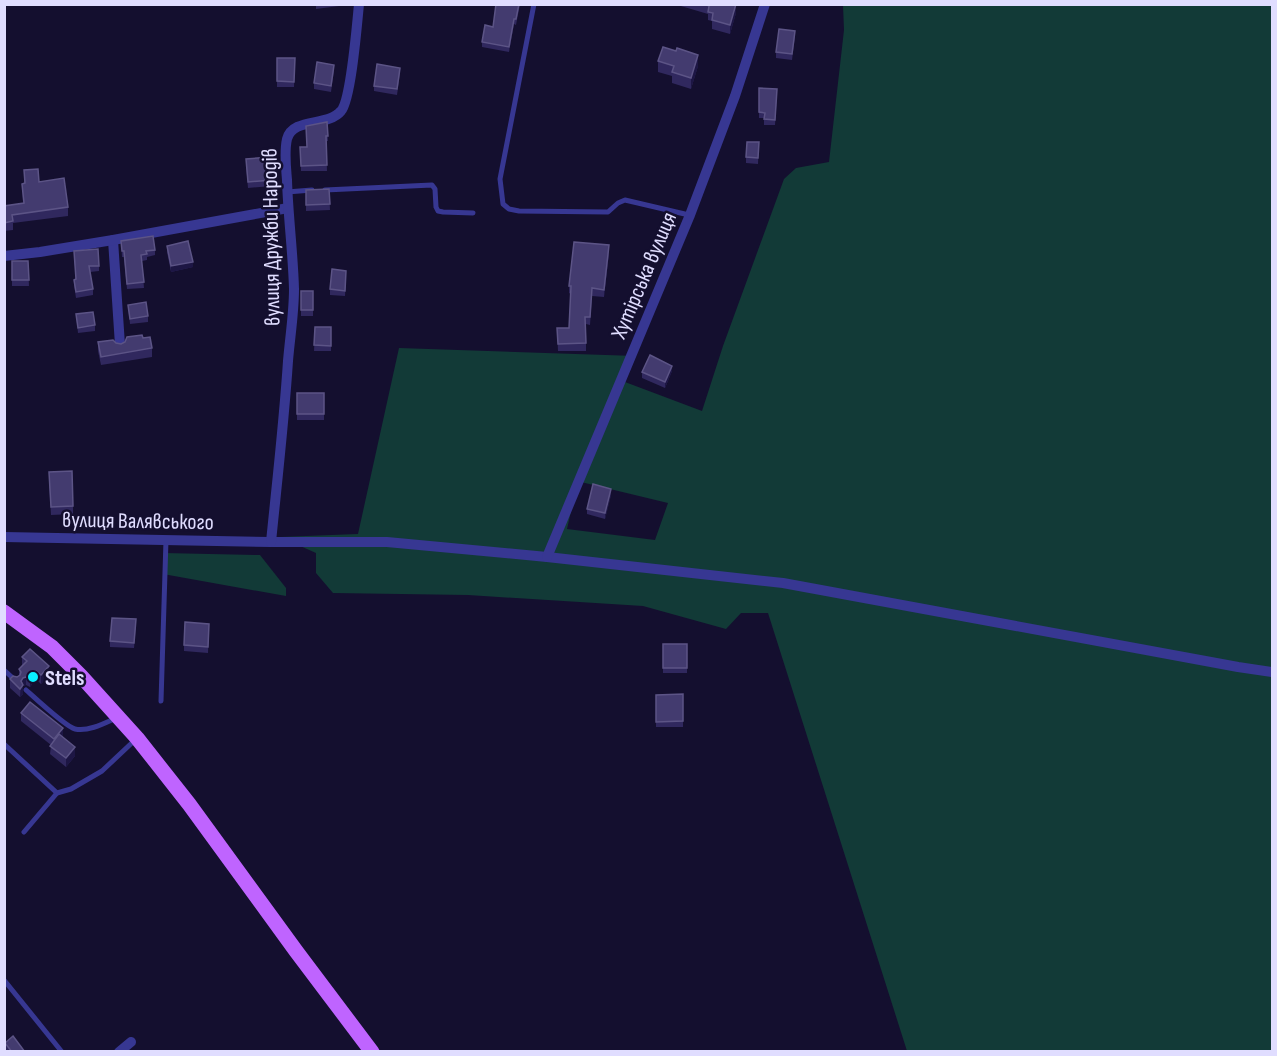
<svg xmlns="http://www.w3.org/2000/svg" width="1277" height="1056" font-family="'Sofia Sans Condensed',sans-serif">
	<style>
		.green { fill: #123a37; fill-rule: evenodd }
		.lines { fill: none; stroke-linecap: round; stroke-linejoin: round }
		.service { stroke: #373792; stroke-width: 5 }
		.minor { stroke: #373792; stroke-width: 10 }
		.primary { stroke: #bf64ff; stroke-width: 15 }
		.wall { fill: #30285e }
		.shaded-wall { fill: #1d1644 }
		.building { fill: #433b6f; stroke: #5c5486; stroke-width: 1.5 }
		.poi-dot { fill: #09f0ff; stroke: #140f2f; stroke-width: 2 }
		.labels { text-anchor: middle; stroke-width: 5; stroke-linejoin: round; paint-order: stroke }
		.street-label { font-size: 22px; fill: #e0ddff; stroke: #140f2f }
		.poi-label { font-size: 22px; font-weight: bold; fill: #e0ddff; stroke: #140f2f; text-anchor: start }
	</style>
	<rect width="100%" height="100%" fill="#140f2f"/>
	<g class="green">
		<path d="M843,5H1272V1051H907L768,613H741L726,629L643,606L468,595L333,593L316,573V553L280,537L358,534L399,348L636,356L625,382L702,411L723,346L784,179L796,168L829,162L844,30ZM581,482L668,503L655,540L567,529L574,498Z"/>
		<path d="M163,553L260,555L286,588V596L163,574Z"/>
	</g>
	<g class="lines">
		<g class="service">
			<path d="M534,4L500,179L503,204L509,209L519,211L608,212L618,203L625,200L689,215"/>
			<path d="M325,190L432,185L435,189L436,207L438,211L443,212L473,213"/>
			<path d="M287,192L312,190"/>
			<path d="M4,670L16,681"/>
			<path d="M26,690C35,698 66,727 75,729C88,732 105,723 116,718"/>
			<path d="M161,701L166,540"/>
			<path d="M4,744L57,793"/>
			<path d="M24,832L57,793L71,789L102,771L136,739"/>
			<path d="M4,980L62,1052"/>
		</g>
		<g class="minor">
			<path d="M113,240L120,345"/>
			<path d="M4,256L40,252L113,240L288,208"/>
			<path d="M4,537L271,542H387L547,557L783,583L1238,667L1272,672"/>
			<path d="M271,542C277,482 284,422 288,361C290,337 294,313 294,289C293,252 288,216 287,180C286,167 284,152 287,139C293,117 328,127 341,111C351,100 357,24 359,4"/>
			<path d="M547,557L690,215L735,96L765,4"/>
			<path d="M119,1052L131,1042"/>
		</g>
		<path class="primary" d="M4,612L52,647L81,676L137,738L189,804L296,951L372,1052"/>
	</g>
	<g class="wall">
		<path d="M316,4H339V6L316,9Z"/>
		<path d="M520,4L516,25L514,24L509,52L482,47V42L493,27Z"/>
		<path d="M674,4H736V13L730,34L712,29V21L708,20V14Z"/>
		<path d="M795,36L792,60L776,58V52Z"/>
		<path d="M676,51L698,66L691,89L672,83V76L658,72V61Z"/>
		<path d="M295,58L294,87H277V81Z"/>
		<path d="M334,70L331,92L314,89V83Z"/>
		<path d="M400,73L397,95L374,91V86Z"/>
		<path d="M777,95L775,125H764V118H759V112Z"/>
		<path d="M327,122L328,141H326L327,171H301L300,147H306Z"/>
		<path d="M759,142L758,164L746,163V157Z"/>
		<path d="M246,165L272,180V186L248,188Z"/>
		<path d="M24,170L39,182L68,207V216L13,223V230L4,231V206L23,203L22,184L24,183Z"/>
		<path d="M329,189L330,210L306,211V190Z"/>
		<path d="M121,241L155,250V255L147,257V260L142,261L144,288L127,289L124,257H122Z"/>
		<path d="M167,246L193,267L171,272L167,252Z"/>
		<path d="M609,253L604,297L592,296L590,325L586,324V351H558L557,328H569L571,294L569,293V286Z"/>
		<path d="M74,256L99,266V271L90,272L93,289V295L76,298L74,285V280L76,279Z"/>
		<path d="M12,261H28L29,286H12Z"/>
		<path d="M346,276L345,296L330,295V289Z"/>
		<rect x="301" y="291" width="12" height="25"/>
		<path d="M128,305L148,316V322L130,324Z"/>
		<path d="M76,314L95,325V331L78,333Z"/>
		<path d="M315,327H331V351H314Z"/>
		<path d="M143,338L152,348V357L101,365L98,351V342L121,344Z"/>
		<path d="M672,371L665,388L642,378V372Z"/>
		<rect x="297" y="393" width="27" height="27"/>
		<path d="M49,480L73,506V514L51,515Z"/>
		<path d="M611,495L605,519L587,514V509Z"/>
		<path d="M136,625L134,648L110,647V641Z"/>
		<path d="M209,629L208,653L184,651V645Z"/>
		<rect x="663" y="644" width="24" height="29"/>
		<path d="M22,657L49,675L41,684L36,679L30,687L26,685L23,686V694L20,697L10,688V679L19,676V669L22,665Z"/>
		<path d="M683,694V727H656V695Z"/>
		<path d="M21,713L63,736L62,737L75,756L66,767L50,754L51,745L21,721Z"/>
		<path d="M5,1043L25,1052H8L5,1048Z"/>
	</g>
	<g class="shaded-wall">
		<path d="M736,4V13L730,34V25Z"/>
		<path d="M514,19V24L509,52V47Z"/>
		<path d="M698,55V66L691,89V78Z"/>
		<path d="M609,245V253L604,297V290Z"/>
		<path d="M193,262V267L171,272V266Z"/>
		<path d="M672,366V371L665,388V382Z"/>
		<path d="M611,489V495L605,519V513Z"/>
		<path d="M49,666V675L41,684V675Z"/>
		<path d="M36,671V679L30,687V678Z"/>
		<path d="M26,677V685L23,686V694L20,697L21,681L23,678Z"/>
		<path d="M63,728V736L54,747V739Z"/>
		<path d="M75,747V756L66,767V758Z"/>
	</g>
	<g class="building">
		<path d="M496,4H519L516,19H514L509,47L482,42L485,25L493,27Z"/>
		<path d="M705,4H736L730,25L712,20L713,13L708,12L709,6Z"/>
		<path d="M779,29L795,31L792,54L776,52Z"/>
		<path d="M663,47L676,51L677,48L698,55L691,78L672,72L674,66L658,61Z"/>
		<path d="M277,58H295L294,82L277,81Z"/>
		<path d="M317,62L334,65L331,86L314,83Z"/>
		<path d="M377,64L400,68L397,89L374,86Z"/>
		<path d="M759,88L777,89L775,120L764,119L765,113L759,112Z"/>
		<path d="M327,122L328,136H326L327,165L301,166L300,147H307L306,126Z"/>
		<path d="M747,142H759L758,158L746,157Z"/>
		<path d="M271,157L272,180L248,182L246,159Z"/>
		<path d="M38,169L39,182L64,178L68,207L12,215L13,221L4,223V206L24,203L22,184L25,183L24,170Z"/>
		<path d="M329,189L330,204L306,205V190Z"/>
		<path d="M153,236L155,250L146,251L147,254L141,255L144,282L127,284L124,251H122L121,241Z"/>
		<path d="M188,241L193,262L171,266L167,246Z"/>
		<path d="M574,242L609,245L604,290L592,288L590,317H585L586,343L558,344L557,328H569L571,286H569Z"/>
		<path d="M98,249L99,266H89L93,289L76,292L74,280L76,279L74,251Z"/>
		<path d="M12,261H28L29,280H12Z"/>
		<path d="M332,269L346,271L345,291L330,289Z"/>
		<rect x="301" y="291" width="12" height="19"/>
		<path d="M146,302L148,316L130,319L128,305Z"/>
		<path d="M93,312L95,325L78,328L76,314Z"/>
		<path d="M315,327H331V346L314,345Z"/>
		<path d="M142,335L143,338L150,337L152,348L101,357L98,342L113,340L116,343L121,344L125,342L127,337Z"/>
		<path d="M650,355L672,366L665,382L642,372Z"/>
		<rect x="297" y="393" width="27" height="21"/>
		<path d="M72,471L73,506L51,507L49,472Z"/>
		<path d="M593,484L611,489L605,513L587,509Z"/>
		<path d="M112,618L136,619L134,643L110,641Z"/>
		<path d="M185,622L209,624L208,647L184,645Z"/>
		<rect x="663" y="644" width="24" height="24"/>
		<path d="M30,649L49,666L41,675L36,671L30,678L26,677L23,678L21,681L23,685L20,689L10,679L13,676L17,677L20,675L21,672L19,669L27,661L22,657Z"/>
		<path d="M683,694V721L656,722V695Z"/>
		<path d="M30,702L63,728L54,739L21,713Z"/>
		<path d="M59,734L75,747L66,758L50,746Z"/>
		<path d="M13,1036L25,1052H12L5,1043Z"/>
	</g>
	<circle class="poi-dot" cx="33" cy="677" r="6"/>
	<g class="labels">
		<g class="street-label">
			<text transform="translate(270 237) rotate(-91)" y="8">вулиця Дружби Народів</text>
			<text transform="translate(643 275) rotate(-67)" y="8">Хутірська вулиця</text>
			<text transform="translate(138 520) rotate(1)" y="8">вулиця Валявського</text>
		</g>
		<g class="poi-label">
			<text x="45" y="685">Stels</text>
		</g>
	</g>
	<rect width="1277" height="1056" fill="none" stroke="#e0ddff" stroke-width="12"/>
</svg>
